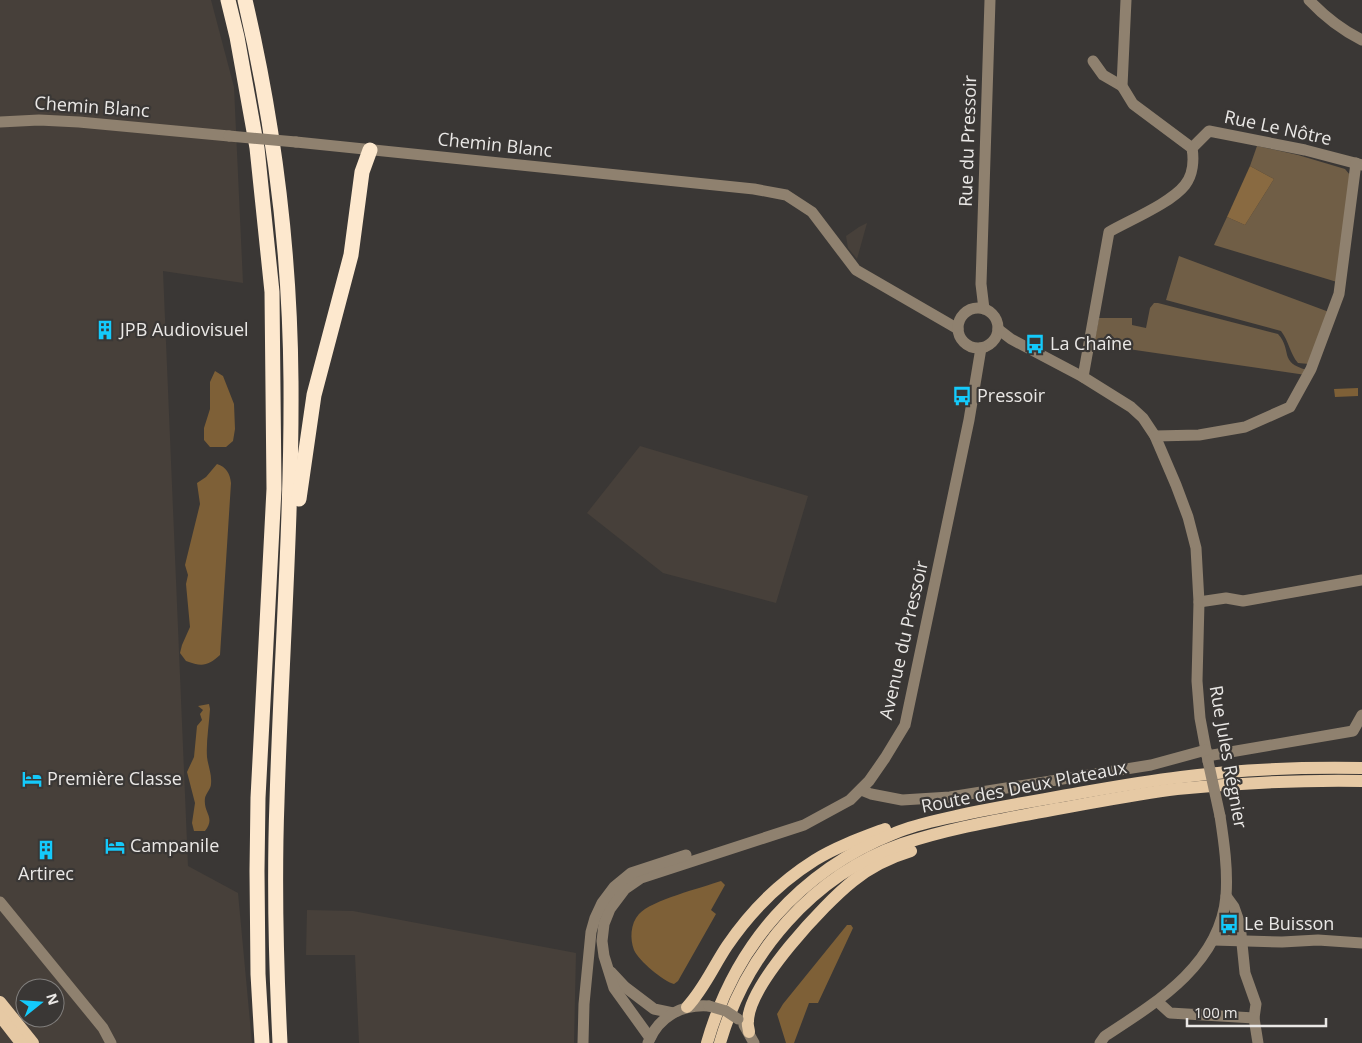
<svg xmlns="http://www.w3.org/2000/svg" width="1362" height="1043" font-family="'Open Sans',sans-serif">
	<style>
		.built { fill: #47403a; fill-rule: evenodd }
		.green { fill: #705e46 }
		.forest { fill: #896a41 }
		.water { fill: #7e6037 }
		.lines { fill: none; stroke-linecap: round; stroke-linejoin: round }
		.minor { stroke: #8f816f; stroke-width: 11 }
		.major { stroke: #e6c9a4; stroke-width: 12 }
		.highway { stroke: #fde8ce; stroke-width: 15 }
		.minor-bridge { stroke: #8f816f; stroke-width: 11 }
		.labels { text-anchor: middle; stroke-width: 4.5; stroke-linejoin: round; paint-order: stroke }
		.street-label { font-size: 18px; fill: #eae8e6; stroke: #3a3735 }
		.poi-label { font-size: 18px; fill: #eae8e6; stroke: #3a3735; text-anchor: start }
	</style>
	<rect width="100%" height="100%" fill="#3a3735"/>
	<g class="built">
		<path d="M0,0H211L234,87L243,283L163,271L188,866L238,893L252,1043H0ZM25,988H55V1018H25Z"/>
		<path d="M867,223L857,259L848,248L846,236L859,227Z"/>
		<path d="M640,446L808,496L776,603L663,573L587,513Z"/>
		<path d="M307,910L353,911L576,953L574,1043H359L355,955H306Z"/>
	</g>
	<g class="green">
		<path d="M1257,146L1298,155L1345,169L1350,175L1337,282L1214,245L1227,217L1245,225L1274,179L1250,166Z"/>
		<path d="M1179,256L1329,312L1309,364L1298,363C1290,354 1289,341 1281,331L1166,300Z"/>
		<path d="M1154,303H1158L1278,334C1293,351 1278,362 1307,370L1306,375L1094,344L1099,318H1132V325L1146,328L1150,308Z"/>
	</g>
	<path class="forest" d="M1250,166L1274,179L1245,225L1227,217Z"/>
	<g class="water">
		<path d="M215,371L223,376L234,404L235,429L233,441L226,447H210L204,440V428L210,409V382Z"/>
		<path d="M1358,388V396L1335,397L1334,389Z"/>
		<path d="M217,464C226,467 230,473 231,483L220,655C208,666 202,667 186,661L180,653L182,645L190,627L186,584L188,575L185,565L200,504L197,483L206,477Z"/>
		<path d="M209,704L210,709C209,725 206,742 207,757C208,766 212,774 211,784C211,789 206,793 205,798C203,813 216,817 205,831H194L192,823L195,803L187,772L194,757L197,726L202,720L200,714L203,710L198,706Z"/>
		<path d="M721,881L725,885L711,910L716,914L678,981L674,984C663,981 639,961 634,950C630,939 630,924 639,914C652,900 701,888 721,881Z"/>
		<path d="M847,925H851L853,928L818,1003H809L794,1043H786L777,1014L783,1004Z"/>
	</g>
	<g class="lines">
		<g class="minor">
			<path d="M1309,0C1324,16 1342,30 1362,40"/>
			<path d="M1093,61L1103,75L1122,86"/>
			<path d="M0,122L39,120L79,122L229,136"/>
			<path d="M296,142L754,189L786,195L812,212L856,270L958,329"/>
			<path d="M1192,148L1209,131L1305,150L1362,165"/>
			<circle cx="978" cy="328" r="20"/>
			<path d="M984,309L981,284L990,0"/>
			<path d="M998,329L1011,339L1083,377L1131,407L1143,418L1155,436L1176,485L1188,517L1196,548L1199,602L1197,681L1200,718L1208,761"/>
			<path d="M1083,377L1109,232C1130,220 1171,203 1185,185C1193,175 1194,160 1192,148L1133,104L1122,86L1126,0"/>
			<path d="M1155,436L1199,435L1245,427L1290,407L1311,369L1339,294L1356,163"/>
			<path d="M1199,602L1226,598L1243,601L1362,580"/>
			<path d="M1207,756L1353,731L1362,715"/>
			<path d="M861,790L871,794L902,800L950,797L1151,765L1206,750"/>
			<path d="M1226,896L1234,907L1240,924L1245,973L1256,1004L1254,1018L1258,1043"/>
			<path d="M0,902L103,1028L111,1043"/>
			<path d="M1213,940L1282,942L1318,940L1362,943"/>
			<path d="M611,972L625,987L654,1009L673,1013"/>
			<path d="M1158,1002L1170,1013L1254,1018"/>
			<path d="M744,1025L754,1043"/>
			<path d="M650,1038L614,988L604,956L602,941L604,924L610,909L625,889L641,878L804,825L850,800L869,781L885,758L905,725L969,420L981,348"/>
			<path d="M583,1043L584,1004L591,932L595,918L602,903L614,887L631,873L686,855"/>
			<path d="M648,1043C658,1017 681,1004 709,1006"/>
			<path d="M1100,1043L1105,1036C1156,1003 1220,964 1226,896C1228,870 1224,842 1220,816"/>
		</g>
		<g class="major">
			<path d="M0,1002L33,1043"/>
			<path d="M687,1007C704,989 713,967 727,946C750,912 780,882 815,860C836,847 861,838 885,829"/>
			<path d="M0,1016L21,1043"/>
			<path d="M749,1032C749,1029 747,1025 748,1021C749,984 824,904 853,881C869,868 891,857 911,851"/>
			<path d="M707,1043C735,945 800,871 895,833C911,826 929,822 947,818C990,808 1035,801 1079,793C1113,787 1147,781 1181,777C1241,769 1302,767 1362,768"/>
			<path d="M720,1043C746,953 813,875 902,844C953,827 1005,819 1057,809C1097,802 1137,794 1177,789C1238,783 1300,780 1362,781"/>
		</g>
		<g class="highway">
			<path d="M228,0L237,37L257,148L272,292L274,489L258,798L257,871L258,974L262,1043"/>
			<path d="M245,0C274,124 290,253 291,381C292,521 281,661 277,801C274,882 276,962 280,1043"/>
			<path d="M299,499L314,395L351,255L362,172L370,150"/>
		</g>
		<g class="minor-bridge">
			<path d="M229,136L296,142"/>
			<path d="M1208,761L1220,816"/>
			<path d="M709,1006L726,1011L738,1019"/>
		</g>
	</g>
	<defs>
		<symbol id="building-bare" viewBox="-9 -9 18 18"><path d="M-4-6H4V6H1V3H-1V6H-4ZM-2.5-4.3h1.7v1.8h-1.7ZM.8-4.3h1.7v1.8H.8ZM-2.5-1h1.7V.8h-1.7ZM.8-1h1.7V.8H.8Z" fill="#14cafb" stroke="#3a3735" stroke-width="2.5" paint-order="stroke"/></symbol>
		<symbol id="bus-bare" viewBox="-9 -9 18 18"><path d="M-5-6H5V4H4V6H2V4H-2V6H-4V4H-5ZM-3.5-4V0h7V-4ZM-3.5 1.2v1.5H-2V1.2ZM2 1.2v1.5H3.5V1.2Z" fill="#14cafb" stroke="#3a3735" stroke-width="2.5" paint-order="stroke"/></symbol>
		<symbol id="hotel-bare" viewBox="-9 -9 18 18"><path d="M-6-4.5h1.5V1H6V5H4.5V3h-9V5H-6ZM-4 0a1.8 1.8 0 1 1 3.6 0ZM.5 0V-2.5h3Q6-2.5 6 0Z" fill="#14cafb" stroke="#3a3735" stroke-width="2.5" paint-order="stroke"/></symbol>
	</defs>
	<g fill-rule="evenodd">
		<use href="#building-bare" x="91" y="316" width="28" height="28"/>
		<use href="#bus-bare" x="1021" y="330" width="28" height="28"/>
		<use href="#bus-bare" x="948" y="382" width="28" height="28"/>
		<use href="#hotel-bare" x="18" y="765" width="28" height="28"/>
		<use href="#hotel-bare" x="101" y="832" width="28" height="28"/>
		<use href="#building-bare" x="32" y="836" width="28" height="28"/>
		<use href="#bus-bare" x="1215" y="910" width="28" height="28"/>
	</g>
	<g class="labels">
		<g class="street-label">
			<text transform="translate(92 107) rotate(4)" y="6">Chemin Blanc</text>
			<text transform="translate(1278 128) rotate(12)" y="6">Rue Le Nôtre</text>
			<text transform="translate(968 141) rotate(-88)" y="6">Rue du Pressoir</text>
			<text transform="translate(495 145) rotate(6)" y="6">Chemin Blanc</text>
			<text transform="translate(904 640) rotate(-77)" y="6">Avenue du Pressoir</text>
			<text transform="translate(1228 757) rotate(80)" y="6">Rue Jules Régnier</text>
			<text transform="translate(1024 787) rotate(-11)" y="6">Route des Deux Plateaux</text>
		</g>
		<g class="poi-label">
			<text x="120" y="336">JPB Audiovisuel</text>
			<text x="1050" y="350">La Chaîne</text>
			<text x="977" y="402">Pressoir</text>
			<text x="47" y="785">Première Classe</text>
			<text x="130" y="852">Campanile</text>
			<text x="46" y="880" text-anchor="middle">Artirec</text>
			<text x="1244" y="930">Le Buisson</text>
		</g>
	</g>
	<g transform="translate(40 1003) rotate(73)"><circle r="24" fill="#3a3735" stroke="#807e7c"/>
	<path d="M0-4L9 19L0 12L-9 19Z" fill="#14cafb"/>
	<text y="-8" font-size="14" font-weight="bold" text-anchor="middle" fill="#eae8e6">N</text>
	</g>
	<path d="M1187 1018v8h139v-8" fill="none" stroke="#eae8e6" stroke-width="2.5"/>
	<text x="1194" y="1018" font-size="15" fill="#eae8e6" stroke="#3a3735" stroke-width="4" paint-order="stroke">100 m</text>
</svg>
